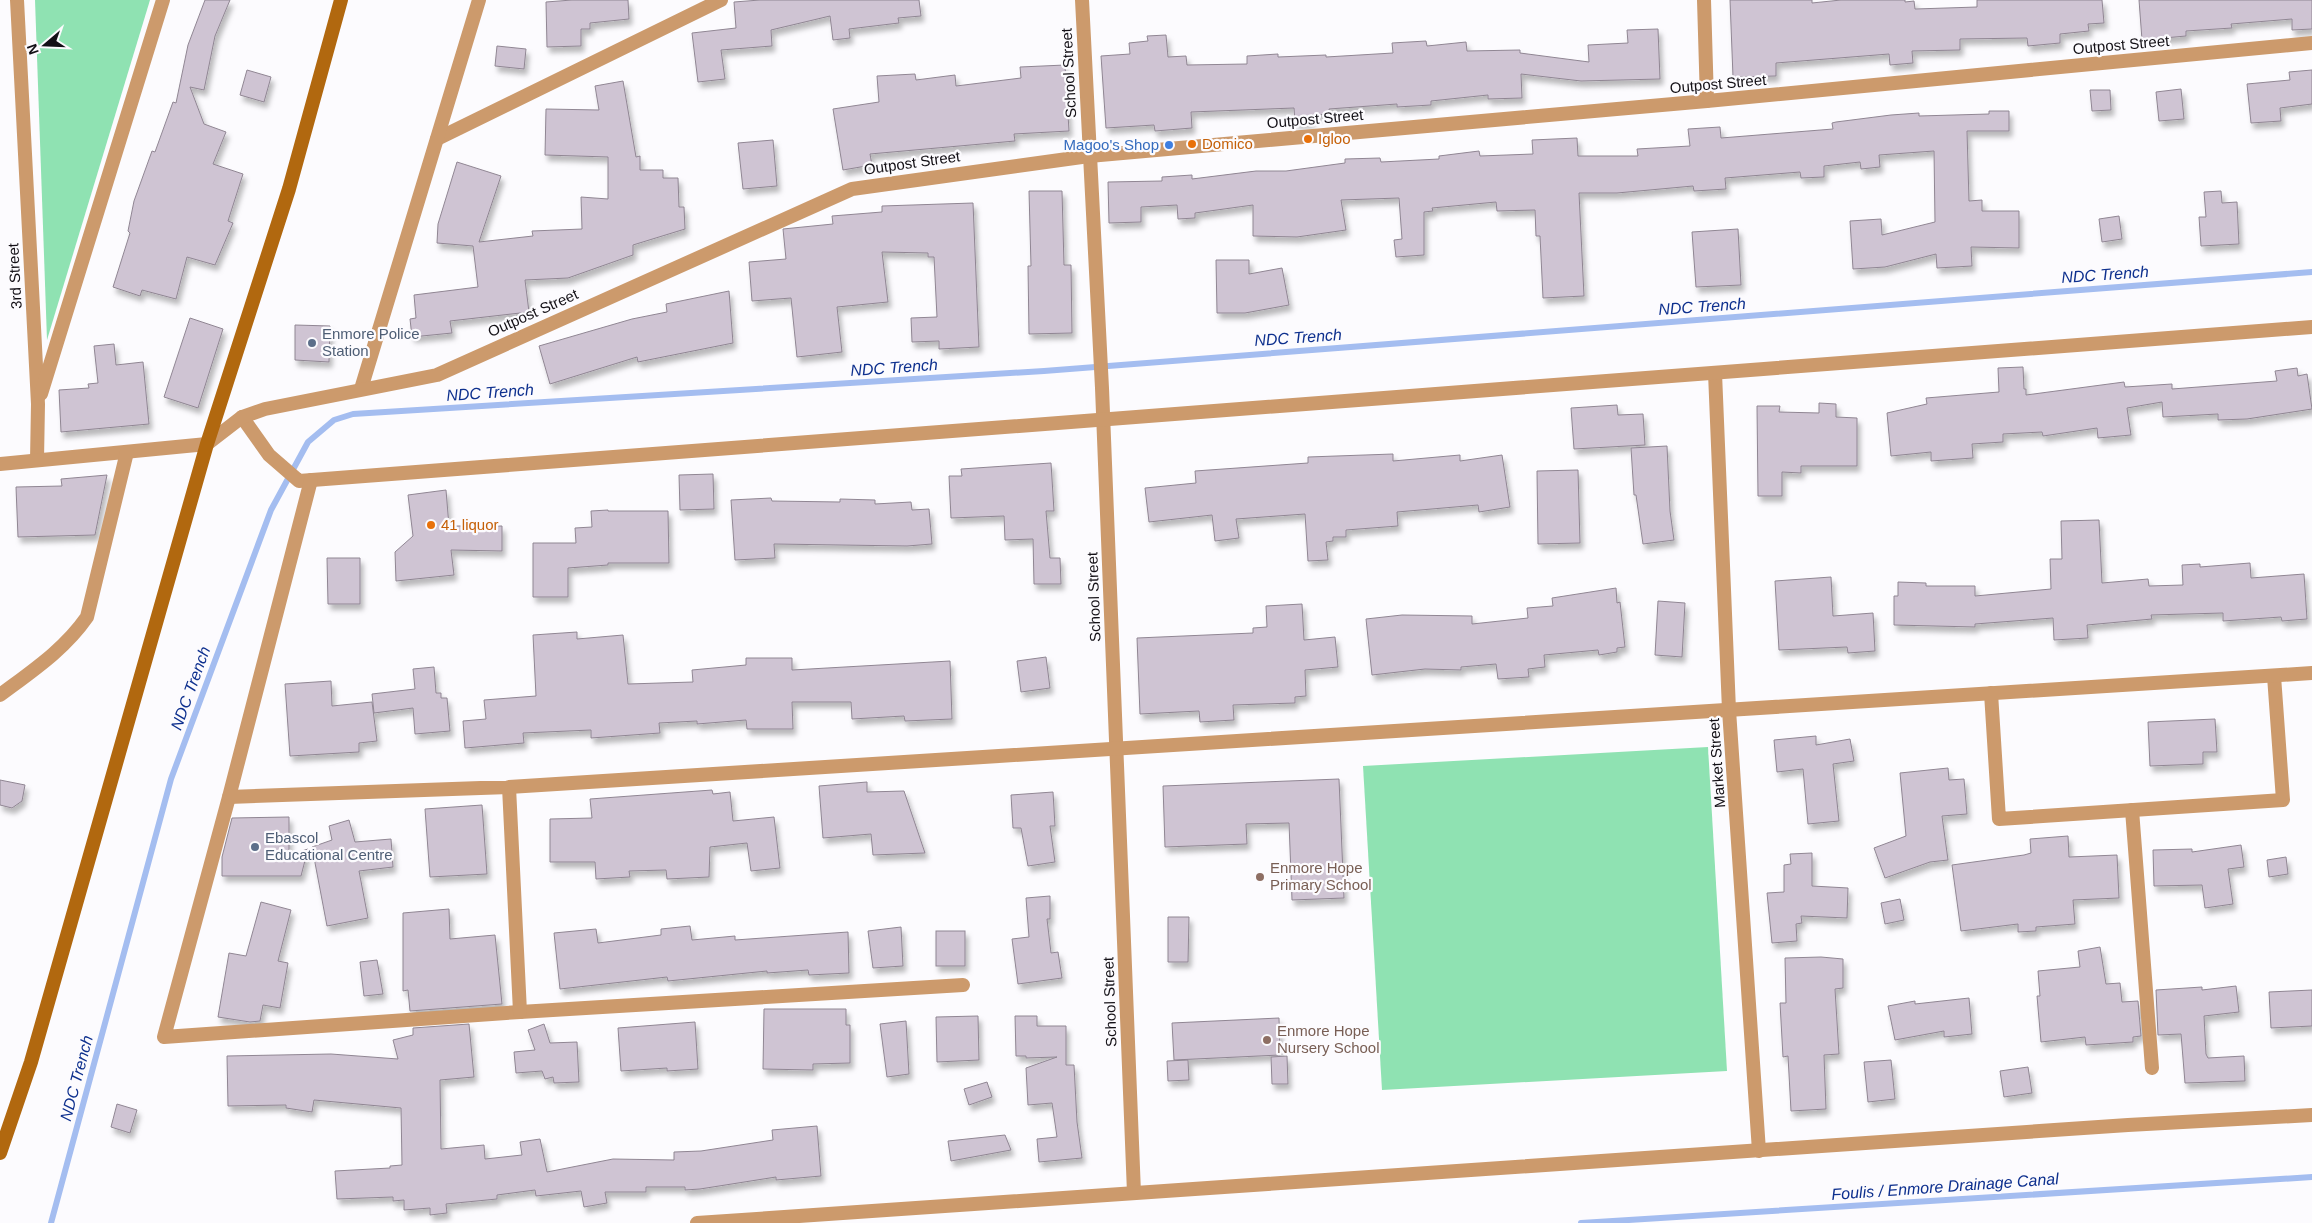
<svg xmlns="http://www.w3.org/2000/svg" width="2312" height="1223" font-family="Arial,sans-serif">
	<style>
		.green { fill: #8fe2b2 }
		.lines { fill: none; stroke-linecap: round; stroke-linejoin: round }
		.stream { stroke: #a4bdf0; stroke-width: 6 }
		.building { fill: #cfc4d3; stroke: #908693; filter: url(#shadow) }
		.minor { stroke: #cc9a6c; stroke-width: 14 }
		.secondary { stroke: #b1680f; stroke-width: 14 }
		.food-dot { fill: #e8710a; stroke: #fcfbfe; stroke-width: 2 }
		.shop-dot { fill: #3f7fe0; stroke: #fcfbfe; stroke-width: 2 }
		.service-dot { fill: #5c6f8a; stroke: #fcfbfe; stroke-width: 2 }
		.education-dot { fill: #8d6e63; stroke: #fcfbfe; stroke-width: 2 }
		.labels { text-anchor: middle; stroke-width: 4.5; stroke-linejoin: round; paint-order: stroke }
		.street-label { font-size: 15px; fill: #131016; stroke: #fcfbfe }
		.food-label { font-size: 15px; fill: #c56008; stroke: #fcfbfe; text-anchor: start }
		.shop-label { font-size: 15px; fill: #366cbe; stroke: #fcfbfe; text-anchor: end }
		.service-label { font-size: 15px; fill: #4e5e75; stroke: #fcfbfe; text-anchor: start }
		.education-label { font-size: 15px; fill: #785e54; stroke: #fcfbfe; text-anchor: start }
		.water-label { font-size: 16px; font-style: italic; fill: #0e308e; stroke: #fcfbfe }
	</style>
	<defs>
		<filter id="shadow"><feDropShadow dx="3" dy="5.5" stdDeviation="2.5" flood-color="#0004"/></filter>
	</defs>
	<rect width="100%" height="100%" fill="#fcfbfe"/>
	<g class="green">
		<path d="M35,0H150L47,340Z"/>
		<path d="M1708,747L1727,1071L1382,1090L1363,766Z"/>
	</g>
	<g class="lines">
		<g class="stream">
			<path d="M51,1223L171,779L271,510L308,442L334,420L353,414L1044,371L2312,272"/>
			<path d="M1581,1223L2312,1177"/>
		</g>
	</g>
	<g class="building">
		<path d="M205,0H230L215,36L204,90L190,87L204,124L226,132L213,164L243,174L228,221L233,223L215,265L187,257L176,299L142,290L140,296L113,287L130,233L128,231L134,201L152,151L155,152L173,102L176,103L188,45Z"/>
		<path d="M572,0H628L629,19L590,23V29H581V46L547,47L546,2Z"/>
		<path d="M760,0H919L921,16L898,18L899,23L849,29L850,38L833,40L830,16L771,30L772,46L721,50L725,79L698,82L692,33L736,28L734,2Z"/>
		<path d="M1730,0H1812V3L1841,0H1905V2L1914,1L1915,9L1977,7V0H2102L2104,23L2088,24L2089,31L2060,34V43L2028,46L2027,38L1960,39V50L1912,51L1913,63L1890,65L1889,54L1776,63V76L1733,77Z"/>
		<path d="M2139,0H2312V29L2292,30V19L2231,24L2232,28L2186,31V36L2142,40Z"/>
		<path d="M1658,29L1660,79L1581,81L1521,74L1522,98L1488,99V95L1431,101V105L1397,107V104L1329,109L1330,114L1312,115L1311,122L1295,123L1294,108L1191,112L1192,128L1155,131L1154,125L1106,128L1101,56L1130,54L1129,43L1148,41L1147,36L1166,35L1168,57L1186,56L1187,65L1247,64V56L1278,54V57L1326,55V57L1393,53L1392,43L1426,41L1427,46L1466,42L1467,51L1520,50V53L1589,62L1588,45L1628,43L1627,30Z"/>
		<path d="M497,46L526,49L524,69L495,66Z"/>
		<path d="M1065,65L1069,131L1014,134L1015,141L870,154L872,165L843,170L833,109L879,102L877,76L915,74L916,80L955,75L956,86L1021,78L1020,67Z"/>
		<path d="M247,70L271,77L264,102L240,95Z"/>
		<path d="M2312,70V104L2280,108L2281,121L2251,123L2247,84L2290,80L2289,72Z"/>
		<path d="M623,81L636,157L640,156V170H663V178H678L679,207H684L685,229L633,245V255L568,278L525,280L529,312L450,321L452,333L412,337L410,319L416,318L414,295L478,287L473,246L437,243L438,224L457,162L501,176L479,242L533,236L532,231L582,229L581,197L608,199V157L545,155L546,109L599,110L595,86Z"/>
		<path d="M2181,89L2184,119L2159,121L2156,92Z"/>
		<path d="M2090,90H2110L2111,110L2092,111Z"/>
		<path d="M1989,111H2009V131H1967L1969,201L1982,200V211H2019V248L1971,247L1972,266L1937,268L1936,254L1885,267L1853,269L1850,221L1881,219L1882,235L1935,222L1934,151L1879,155L1880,167L1861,169L1860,162L1824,166V177L1801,178L1800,172L1725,178L1726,189L1694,191L1693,186L1617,193H1579L1584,296L1543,298L1540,236H1536L1535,210L1497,211L1496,202L1432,208L1433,211L1424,212V255L1396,257L1394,240L1402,239L1399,198L1341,200L1346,230L1297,237L1253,236V205L1195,213V218L1178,219L1177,205L1141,207V222L1109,223L1108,182L1162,181V177L1192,175V179L1256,171H1286L1345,163V159L1380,158L1381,162L1439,159V156L1479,151L1480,156L1533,154L1532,140L1577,138L1578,156H1638L1637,149L1690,146L1688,129L1720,127L1721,138L1833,129L1832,123L1836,122L1891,115L1919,113V116L1989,114Z"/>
		<path d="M773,140L777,186L743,189L738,143Z"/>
		<path d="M1029,191H1062L1064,265H1071L1072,333L1029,334L1028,266H1031Z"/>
		<path d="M2221,191L2222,203L2237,202L2239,244L2201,246L2199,217H2206L2204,192Z"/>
		<path d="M973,203L979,347L939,349V341L912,342L911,318L937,317L934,257H928V253L882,252L888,302L837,307L842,352L797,357L791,298L752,301L749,262L786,259L783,229L833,224L832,216L882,212V206Z"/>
		<path d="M2119,216L2122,239L2102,242L2099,219Z"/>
		<path d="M1738,229L1741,285L1696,287L1692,232Z"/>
		<path d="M1216,260H1249V274L1282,268L1289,305L1245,313H1217Z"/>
		<path d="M729,291L733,343L638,362L637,357L550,384L539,346L632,319L667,312L666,304Z"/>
		<path d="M190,318L223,329L198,408L164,397Z"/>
		<path d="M295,325L330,326L329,362L295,360Z"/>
		<path d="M114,344L116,365L143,362L149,424L61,432L59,390L89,388L88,384L98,383L94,346Z"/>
		<path d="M2023,367L2024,389H2026V395L2124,382L2125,387L2172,384V389L2277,381L2275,371L2297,368L2298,376L2307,374L2312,409L2247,419L2218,420V414L2163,417L2162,402L2127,408L2131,435L2098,438L2097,428L2043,436L2042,432L2003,434V442L1972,444L1973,458L1931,461V452L1891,456L1887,413L1927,404L1926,398L1999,392L1998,368Z"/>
		<path d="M1819,403L1836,404V417L1857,418V466H1801V473L1782,472V496H1758L1757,406H1780L1779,412L1819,413Z"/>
		<path d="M1617,405L1618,415L1643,414L1645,445L1574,449L1571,408Z"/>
		<path d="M1667,446L1670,511L1674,540L1643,544L1636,495H1634L1631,448Z"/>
		<path d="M1393,454V461L1460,455V461L1502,455L1510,507L1479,512L1478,505L1397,512L1398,526L1346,530V537H1333V541L1326,542L1328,560L1308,561L1305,514L1236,519L1239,538L1215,541L1212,515L1149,522L1145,488L1196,483L1195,471L1308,463V457Z"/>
		<path d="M1051,463L1054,511H1046L1050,558H1060L1061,584H1034L1033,539L1005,540L1004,516L951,518L949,476H962L961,469Z"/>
		<path d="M1578,470L1580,543L1538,544L1537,471Z"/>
		<path d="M713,474L714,509L680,510L679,475Z"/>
		<path d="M107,475L95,535L18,537L16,487L62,486L61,479Z"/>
		<path d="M446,490L449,526H502V551L451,550L454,575L396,581L395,552L413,536L408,495Z"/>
		<path d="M771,498L772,501L840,502V499L875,500V504L911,502L912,510L929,509L932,544L907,546L774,544L775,558L735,560L731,500Z"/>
		<path d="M608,510V511H668L669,563H608V565L568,568V597H533V543H576L575,528L592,527L591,511Z"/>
		<path d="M2099,520L2102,583L2148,579L2149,586L2183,585L2182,565L2200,564V567L2250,563L2251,578L2304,574L2307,619L2282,621L2281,617L2223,621V613L2151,615L2152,619L2087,625L2088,638L2054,640L2053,618L1975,624V627L1894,625V596H1898V582L1926,583V586H1975V596L2051,589L2050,559H2062L2061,521Z"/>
		<path d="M327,558H360V604H328Z"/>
		<path d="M1831,577L1833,616L1873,613L1875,651L1848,653L1847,647L1779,650L1775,581Z"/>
		<path d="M1616,588L1617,603L1620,602L1625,647L1617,648V652L1599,655L1598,650L1544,655L1545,667L1528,669L1529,677L1498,679L1496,664L1461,667V670L1425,669L1372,675L1366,619L1402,615L1472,616V624L1528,618L1527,608L1553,606L1552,598Z"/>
		<path d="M1658,601L1685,603L1682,657L1655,655Z"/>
		<path d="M1302,604L1304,640L1335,637L1338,667L1305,670L1306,696L1295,697V703L1233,705L1234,720L1200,722L1199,711L1140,714L1137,638L1253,633V628L1267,627L1266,606Z"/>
		<path d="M577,632V639L623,635L628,684L693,682L692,670L746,665V658H792V670L950,661L952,719L905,721L904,716L852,719L851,702H792L793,729H747L746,720L697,724V721L659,723L660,733L591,738V730L523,733L524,743L465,748L463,721L486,719L484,700L536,696L533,635Z"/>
		<path d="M1046,657L1050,688L1021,692L1017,661Z"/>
		<path d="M434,667L436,693H441V698H447L450,731L415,734L413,708L374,713L372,694L415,689L413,669Z"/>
		<path d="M331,681L332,706L372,702L377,741L359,743V752L290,756L285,684Z"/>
		<path d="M2215,719L2217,752H2203V764L2150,766L2148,722Z"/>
		<path d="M1816,736V745L1850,739L1854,761L1833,764L1839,821L1808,824L1803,769L1777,772L1774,740Z"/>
		<path d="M1948,768L1949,780L1964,779L1967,814L1942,816L1948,860L1930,862L1885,878L1874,848L1906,836L1900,773Z"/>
		<path d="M1339,779L1344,898L1292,900L1289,823L1246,824L1247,844L1165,847L1163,786Z"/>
		<path d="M0,780L25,785L22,801L12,808L0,805Z"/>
		<path d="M867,782V792L904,791L925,853L873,855L871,834L823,838L819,786Z"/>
		<path d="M712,790L713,794L730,792L733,821L774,817L780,868L751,871L747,843L710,847L709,877L667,879L666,870L629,871L630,877L596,879L595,862H550V819L592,818L590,799Z"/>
		<path d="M1053,792L1055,826H1050L1055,862L1028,866L1021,828H1013L1011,795Z"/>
		<path d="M482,805L487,874L430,877L425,809Z"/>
		<path d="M289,817V855L308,849L301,876H222V857L232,818Z"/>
		<path d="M349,820L355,842L391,839L393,867L359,871L368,918L327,926L312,847L332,840L329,826Z"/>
		<path d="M2068,836L2069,857L2117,855L2119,898L2073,900L2075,924L2036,927V931L2018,932V924L1961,931L1952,865L2024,855L2031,853L2030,839Z"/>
		<path d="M2241,845L2244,867L2228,869L2233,904L2205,908L2202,885L2154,886L2153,850L2192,849V852Z"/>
		<path d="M1812,853V886L1848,888L1847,918L1801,916L1802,923L1796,924L1797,941L1772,943L1767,893L1784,892V865L1791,864L1790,854Z"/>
		<path d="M2286,857L2288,874L2269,877L2267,860Z"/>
		<path d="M1050,896V919H1047L1051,953L1058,952L1062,978L1018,984L1012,939L1029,937L1026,898Z"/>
		<path d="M1900,899L1904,920L1885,924L1881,903Z"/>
		<path d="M261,902L291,910L278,961L288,963L280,1008L263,1005L260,1021L250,1022L218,1017L229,953L246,956Z"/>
		<path d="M449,909L450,939L495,935L502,1004L410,1011L408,990L403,991V913Z"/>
		<path d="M1168,917H1189L1188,962H1168Z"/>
		<path d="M690,926L692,940L735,936V940L848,932L849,973L809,975L808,970L767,973V971L668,981L667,977L560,989L554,933L596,929L598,943L661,935V929Z"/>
		<path d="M901,927L903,966L873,968L868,931Z"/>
		<rect x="936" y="931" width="29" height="35"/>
		<path d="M2100,947L2106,984L2120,983L2122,1002L2138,1001L2141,1036L2133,1037V1042L2086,1045L2085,1037L2041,1042L2037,996H2040L2038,971L2080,967L2078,951Z"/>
		<path d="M1821,957L1843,959V988L1835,989L1839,1054L1824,1055L1826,1109L1791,1111L1788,1056L1783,1057L1780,1003H1786L1785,958Z"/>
		<path d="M377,960L383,994L364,996L360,962Z"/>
		<path d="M2236,986L2239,1012L2204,1016L2206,1054L2208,1058L2244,1056L2245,1081L2185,1083L2181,1034L2158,1035L2156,990L2202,987V990Z"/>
		<path d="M2312,990V1026L2271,1028L2269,992Z"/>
		<path d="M1969,998L1972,1034L1944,1037V1031L1895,1040L1888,1006L1915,1001V1004Z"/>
		<path d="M764,1009H846V1025H850V1063L813,1064V1070L763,1069Z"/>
		<path d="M978,1016L979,1060L937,1062L936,1017Z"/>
		<path d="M1015,1016H1037V1026H1066V1065H1074L1077,1122L1082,1158L1039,1162L1037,1139L1057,1137L1052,1103L1028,1105L1026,1068L1057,1057L1026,1058V1056H1016Z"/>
		<path d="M1279,1018L1280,1055L1174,1060L1172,1023Z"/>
		<path d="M906,1021L909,1074L887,1077L880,1024Z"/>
		<path d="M695,1022L698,1069L667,1071V1068L621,1071L618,1028Z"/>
		<path d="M469,1024L474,1077L440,1080L441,1149L484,1145L485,1159L522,1155L520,1142L540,1139L547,1172L613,1159L674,1160V1152L701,1151L773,1140L772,1130L817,1126L821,1176L776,1180V1177L700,1189L685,1190V1187H646V1192H605L607,1203L584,1207L581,1191L536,1196L535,1190L497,1195V1199L446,1204L447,1213L430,1215V1208L404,1210V1200L393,1201V1197L337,1199L335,1171L390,1168V1166L402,1165L401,1108L314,1100L312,1112L286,1108V1105L228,1106L227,1056L331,1054L398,1059L393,1040L413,1035V1028Z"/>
		<path d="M544,1024L550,1043L577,1042L579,1082L554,1083L553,1077L545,1079L542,1071L516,1073L514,1052L535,1050L528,1030Z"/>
		<path d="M1287,1056L1288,1084H1272L1271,1057Z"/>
		<path d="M1188,1060L1189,1080L1168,1081L1167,1061Z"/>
		<path d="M1891,1060L1895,1099L1868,1102L1864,1062Z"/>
		<path d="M2028,1067L2032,1093L2004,1097L2000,1071Z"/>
		<path d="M987,1082L992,1097L969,1105L964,1089Z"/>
		<path d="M117,1104L137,1110L130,1133L111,1127Z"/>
		<path d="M1005,1135L1011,1150L951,1161L948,1141Z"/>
	</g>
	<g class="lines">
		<g class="minor">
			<path d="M17,0L38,404L37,460"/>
			<path d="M1082,0L1102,388L1134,1193"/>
			<path d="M1704,0L1707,101"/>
			<path d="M437,139L721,0"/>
			<path d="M1715,373L1729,710L1759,1151"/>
			<path d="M361,389L479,0"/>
			<path d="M41,394L163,0"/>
			<path d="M242,417L269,455L299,481L2312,327"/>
			<path d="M0,464L207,444L242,417L265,409L437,375L852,189L1089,156L1707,101L2312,43"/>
			<path d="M311,480L229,797L164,1037L520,1012L963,985"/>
			<path d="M1991,693L1999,819L2283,800L2274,676"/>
			<path d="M0,695C32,671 64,650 87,617L127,452"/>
			<path d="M509,787L520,1012"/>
			<path d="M229,797L509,787L2312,673"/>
			<path d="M2132,810L2152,1068"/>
			<path d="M697,1223L2128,1125L2312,1115"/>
		</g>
		<path class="secondary" d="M0,1153L31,1062L207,444L289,189L341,0"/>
	</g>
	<g class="food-dot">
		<circle cx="1308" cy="139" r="5"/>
		<circle cx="1192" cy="144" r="5"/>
		<circle cx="431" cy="525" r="5"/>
	</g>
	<circle class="shop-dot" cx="1169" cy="145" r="5"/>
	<g class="service-dot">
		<circle cx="312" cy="343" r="5"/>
		<circle cx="255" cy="847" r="5"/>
	</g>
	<g class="education-dot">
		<circle cx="1260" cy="877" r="5"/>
		<circle cx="1267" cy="1040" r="5"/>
	</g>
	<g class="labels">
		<g class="street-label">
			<text transform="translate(2121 45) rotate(-5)" y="5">Outpost Street</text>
			<text transform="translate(1069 73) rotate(-93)" y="5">School Street</text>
			<text transform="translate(1718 84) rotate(-5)" y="5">Outpost Street</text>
			<text transform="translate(1315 119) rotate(-5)" y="5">Outpost Street</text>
			<text transform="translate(912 163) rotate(-8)" y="5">Outpost Street</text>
			<text transform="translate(15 276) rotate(-93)" y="5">3rd Street</text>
			<text transform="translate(533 313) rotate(-24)" y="5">Outpost Street</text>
			<text transform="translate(1094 597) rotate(-92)" y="5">School Street</text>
			<text transform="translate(1717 763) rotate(-94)" y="5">Market Street</text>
			<text transform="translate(1110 1002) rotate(-92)" y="5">School Street</text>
		</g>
		<g class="food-label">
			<text x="1318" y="144">Igloo</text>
			<text x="1202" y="149">Domico</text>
			<text x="441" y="530">41 liquor</text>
		</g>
		<g class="shop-label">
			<text x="1159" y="150">Magoo's Shop</text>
		</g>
		<g class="service-label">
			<text x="322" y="339">Enmore Police<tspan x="322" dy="17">Station</tspan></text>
			<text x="265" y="843">Ebascol<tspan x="265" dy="17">Educational Centre</tspan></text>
		</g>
		<g class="education-label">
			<text x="1270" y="873">Enmore Hope<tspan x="1270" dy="17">Primary School</tspan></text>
			<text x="1277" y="1036">Enmore Hope<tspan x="1277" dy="17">Nursery School</tspan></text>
		</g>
		<g class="water-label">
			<text transform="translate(2105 274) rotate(-4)" y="6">NDC Trench</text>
			<text transform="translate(1702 306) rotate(-4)" y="6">NDC Trench</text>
			<text transform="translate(1298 337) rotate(-4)" y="6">NDC Trench</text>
			<text transform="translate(894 367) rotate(-4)" y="6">NDC Trench</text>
			<text transform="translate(490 392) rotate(-4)" y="6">NDC Trench</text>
			<text transform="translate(190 688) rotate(-70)" y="6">NDC Trench</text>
			<text transform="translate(76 1078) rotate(-75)" y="6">NDC Trench</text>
			<text transform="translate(1945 1186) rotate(-4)" y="6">Foulis / Enmore Drainage Canal</text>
		</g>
	</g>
	<g transform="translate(45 45) rotate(251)" stroke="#fcfbfe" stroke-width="4" paint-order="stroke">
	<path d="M0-4L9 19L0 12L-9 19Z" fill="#131016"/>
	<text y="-8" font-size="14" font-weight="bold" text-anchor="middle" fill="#131016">N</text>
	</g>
</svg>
